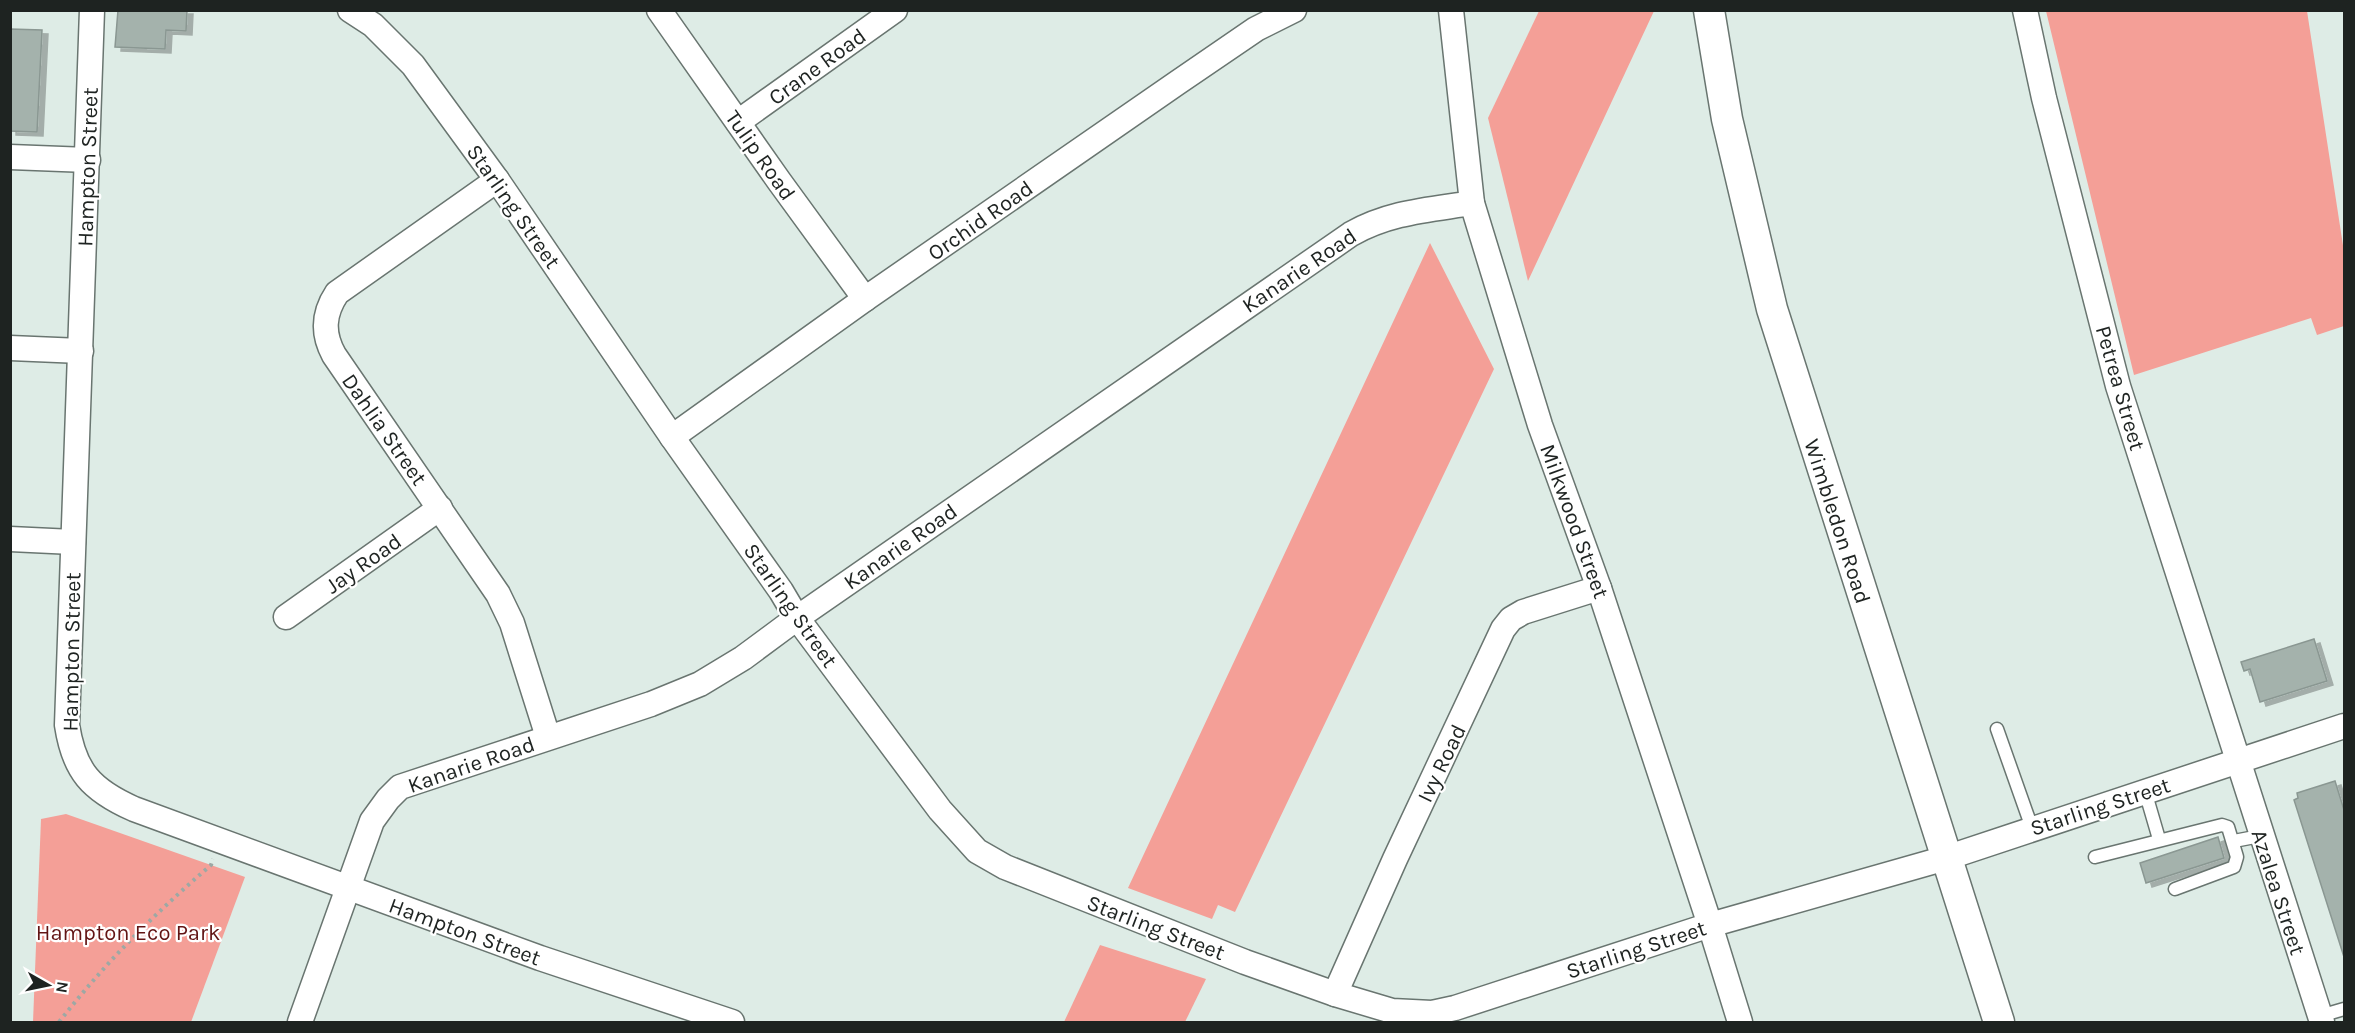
<svg xmlns="http://www.w3.org/2000/svg" width="2355" height="1033" font-family="Karla,sans-serif">
	<style>
		.green { fill: #f49f97 }
		.building { fill: #a4b2ac; stroke: #8a9792; stroke-width: 1.5; filter: url(#shadow) }
		.lines { fill: none; stroke-linecap: round; stroke-linejoin: round }
		.service-casing { stroke: #697570; stroke-width: 15 }
		.minor-casing { stroke: #697570; stroke-width: 27 }
		.tertiary-casing { stroke: #697570; stroke-width: 33 }
		.path { stroke: #9da8a4; stroke-width: 4; stroke-dasharray: 3 4.5; stroke-linecap: butt }
		.service { stroke: #fff; stroke-width: 12 }
		.minor { stroke: #fff; stroke-width: 24 }
		.tertiary { stroke: #fff; stroke-width: 30 }
		.labels { text-anchor: middle; stroke-width: 4.5; stroke-linejoin: round; paint-order: stroke }
		.street-label { font-size: 22px; fill: #1e2321; stroke: #fff }
		.park-label { font-size: 22px; fill: #621414; stroke: #fff }
	</style>
	<defs>
		<filter id="shadow"><feDropShadow dx="6" dy="4" stdDeviation="0" flood-color="#0004"/></filter>
	</defs>
	<rect width="100%" height="100%" fill="#deece6"/>
	<g class="green">
		<path d="M1539,11H1654L1528,281L1488,118Z"/>
		<path d="M2046,11H2307L2344,252V326L2317,335L2311,318L2134,375Z"/>
		<path d="M1430,243L1494,369L1235,912L1218,905L1212,919L1128,888Z"/>
		<path d="M66,814L245,877L191,1022H33L41,819Z"/>
		<path d="M1100,945L1206,979L1185,1022H1064Z"/>
	</g>
	<g class="building">
		<path d="M187,10L186,31L166,30L165,49L115,47L118,10Z"/>
		<path d="M10,29L42,30L37,132L10,131Z"/>
		<path d="M2314,639L2327,681L2260,702L2250,669L2244,671L2241,662Z"/>
		<path d="M2335,781L2344,810V957L2294,800L2298,798L2297,793Z"/>
		<path d="M2218,837L2224,858L2146,883L2140,863Z"/>
	</g>
	<g class="lines">
		<defs>
			<g id="service">
				<path d="M1997,729L2032,828"/>
				<path d="M2145,791L2159,839"/>
				<path d="M2234,841L2260,836"/>
				<path d="M2095,857L2222,825L2228,827L2237,857L2234,867L2175,889"/>
				<path d="M2320,1016L2344,1009"/>
			</g>
			<g id="minor">
				<path d="M92,10L67,725C74,771 91,790 134,809L540,958L732,1022"/>
				<path d="M350,10L373,25L413,65L497,180L672,437L781,591L797,618L940,810L977,851L1005,867L1245,962L1335,994L1392,1011L1432,1013L1455,1008L1710,925L1946,858L2344,726"/>
				<path d="M659,10L779,181L865,299"/>
				<path d="M1451,10L1472,203L1540,425L1599,588L1710,925L1740,1022"/>
				<path d="M2025,10L2044,98L2118,386L2322,1022"/>
				<path d="M738,122L895,10"/>
				<path d="M10,157L88,160"/>
				<path d="M497,180L337,293C323,314 322,333 334,355L498,594L512,623L548,737"/>
				<path d="M10,348L81,351"/>
				<path d="M672,437L865,299L1177,83L1256,29L1294,10"/>
				<path d="M10,539L73,542"/>
				<path d="M286,617L440,508"/>
				<path d="M1335,994L1395,859L1503,629L1511,619L1523,612L1599,588"/>
				<path d="M300,1022L372,821L388,799L400,787L651,704L700,684L743,658L797,618L1351,234C1390,212 1428,210 1472,203"/>
			</g>
			<path id="tertiary" d="M1709,10L1727,119L1772,309L1999,1022"/>
		</defs>
		<use href="#service" class="service-casing"/>
		<use href="#minor" class="minor-casing"/>
		<use href="#tertiary" class="tertiary-casing"/>
		<path class="path" d="M59,1022C107,961 152,916 211,865L213,859"/>
		<use href="#service" class="service"/>
		<use href="#minor" class="minor"/>
		<use href="#tertiary" class="tertiary"/>
	</g>
	<g class="labels">
		<g class="street-label">
			<text transform="translate(817 66) rotate(-36)" y="8">Crane Road</text>
			<text transform="translate(761 155) rotate(55)" y="8">Tulip Road</text>
			<text transform="translate(87 167) rotate(-88)" y="8">Hampton Street</text>
			<text transform="translate(514 206) rotate(55)" y="8">Starling Street</text>
			<text transform="translate(980 220) rotate(-35)" y="8">Orchid Road</text>
			<text transform="translate(1299 270) rotate(-34)" y="8">Kanarie Road</text>
			<text transform="translate(2121 388) rotate(74)" y="8">Petrea Street</text>
			<text transform="translate(385 429) rotate(55)" y="8">Dahlia Street</text>
			<text transform="translate(1575 521) rotate(70)" y="8">Milkwood Street</text>
			<text transform="translate(1838 521) rotate(72)" y="8">Wimbledon Road</text>
			<text transform="translate(900 546) rotate(-35)" y="8">Kanarie Road</text>
			<text transform="translate(363 563) rotate(-35)" y="8">Jay Road</text>
			<text transform="translate(791 605) rotate(55)" y="8">Starling Street</text>
			<text transform="translate(71 652) rotate(-89)" y="8">Hampton Street</text>
			<text transform="translate(1441 763) rotate(-64)" y="8">Ivy Road</text>
			<text transform="translate(471 764) rotate(-19)" y="8">Kanarie Road</text>
			<text transform="translate(2100 806) rotate(-18)" y="8">Starling Street</text>
			<text transform="translate(2279 892) rotate(72)" y="8">Azalea Street</text>
			<text transform="translate(1156 927) rotate(21)" y="8">Starling Street</text>
			<text transform="translate(465 931) rotate(20)" y="8">Hampton Street</text>
			<text transform="translate(1636 949) rotate(-18)" y="8">Starling Street</text>
		</g>
		<g class="park-label">
			<text x="128" y="940">Hampton Eco Park</text>
		</g>
	</g>
	<rect width="2355" height="1033" fill="none" stroke="#1e2321" stroke-width="24"/>
	<g transform="translate(48 985) rotate(99)" stroke="#ffffff" stroke-width="4.5" paint-order="stroke">
	<path d="M0-4.5L10 22L0 15L-10 22Z" fill="#1e2321"/>
	<text y="-9" font-size="16" font-weight="bold" text-anchor="middle" fill="#1e2321">N</text>
	</g>
</svg>
